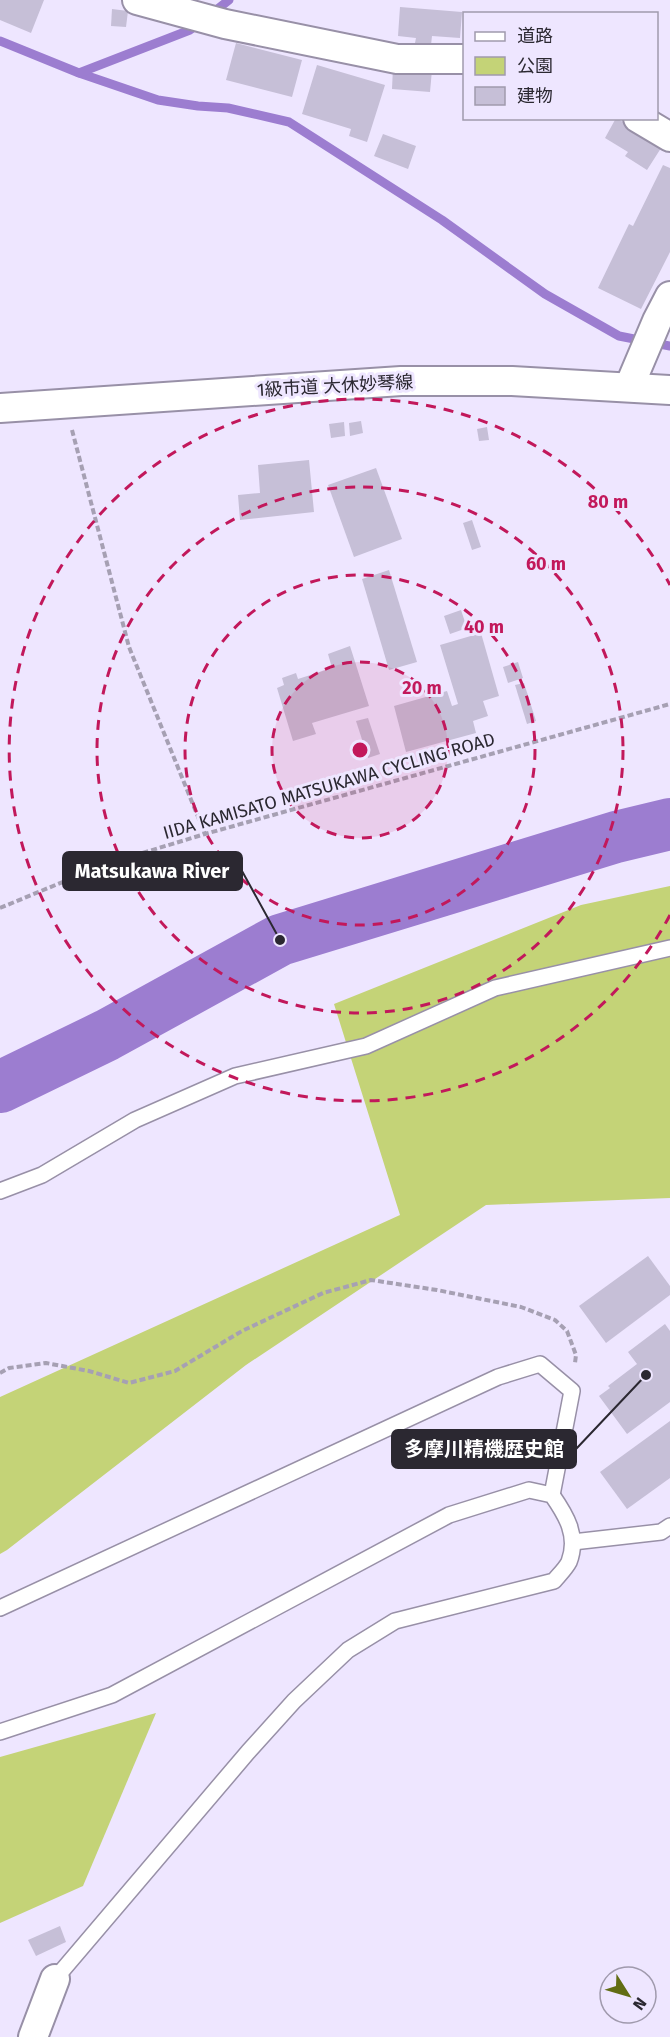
<svg xmlns="http://www.w3.org/2000/svg" width="670" height="2037" font-family="'Fira Sans','Noto Sans JP',sans-serif">
	<style>
		.green { fill: #c4d377 }
		.lines { fill: none; stroke-linecap: round; stroke-linejoin: round }
		.stream { stroke: #9c7dd0; stroke-width: 9 }
		.river { stroke: #9c7dd0; stroke-width: 52 }
		.building { fill: #c6bfd7 }
		.service-casing { stroke: #9890a7; stroke-width: 18 }
		.minor-casing { stroke: #9890a7; stroke-width: 32 }
		.path { stroke: #a6a0b3; stroke-width: 4; stroke-dasharray: 6 3; stroke-linecap: butt }
		.service { stroke: #fff; stroke-width: 15 }
		.minor { stroke: #fff; stroke-width: 28 }
		.ring { fill: none; stroke: #c2185b; stroke-width: 3; stroke-dasharray: 10 8 }
		.labels { text-anchor: middle; stroke-width: 6; stroke-linejoin: round; paint-order: stroke }
		.street-label { font-size: 18px; fill: #2b2831; stroke: #eee6ff }
		.centre { fill: #c2185b; stroke: #eee6ff; stroke-width: 3 }
		.ring-label { font-size: 18px; text-anchor: middle; font-weight: bold; fill: #c2185b; stroke: #eee6ff; stroke-width: 6; stroke-linejoin: round; paint-order: stroke }
		.leader { fill: none; stroke: #2b2831; stroke-width: 2 }
		.callout-dot { fill: #2b2831; stroke: #eee6ff; stroke-width: 2 }
		.callout { fill: #2b2831; stroke: #2b2831; stroke-width: 2 }
		.callout-label { font-size: 20px; text-anchor: middle; font-weight: bold; fill: #fff }
	</style>
	<rect width="100%" height="100%" fill="#eee6ff"/>
	<g class="green">
		<path d="M670,886V1198L486,1205L246,1365L7,1550L0,1554V1397L400,1215L334,1004L581,905Z"/>
		<path d="M156,1713L83,1886L0,1923V1757Z"/>
	</g>
	<g class="lines">
		<g class="stream">
			<path d="M210,15L229,0"/>
			<path d="M0,41L79,73L158,100L198,106L228,108L289,122L442,220L545,294L619,336L670,346"/>
			<path d="M79,73L190,30L199,23"/>
		</g>
		<path class="river" d="M0,1087L107,1035L280,940L616,837L670,824"/>
	</g>
	<g class="building">
		<path d="M0,0H44L31,33L0,20Z"/>
		<path d="M400,7L462,12L460,38L432,36L431,45L415,43L416,38L398,36Z"/>
		<path d="M112,9L128,11L126,27L111,26Z"/>
		<path d="M236,43L302,60L292,97L226,80Z"/>
		<path d="M317,65L385,85L367,142L349,136L351,129L302,114Z"/>
		<path d="M393,67L432,70L430,92L392,89Z"/>
		<path d="M616,118L663,145L647,170L625,156L628,152L605,138Z"/>
		<path d="M383,134L416,146L408,169L374,156Z"/>
		<path d="M663,165L670,168V252L641,309L598,288L629,224L633,226Z"/>
		<path d="M361,421L363,433L350,436L349,423Z"/>
		<path d="M344,422L345,436L331,438L329,424Z"/>
		<path d="M487,427L489,440L479,441L477,429Z"/>
		<path d="M309,460L314,512L240,520L238,495L260,493L258,465Z"/>
		<path d="M376,468L402,539L354,557L328,485Z"/>
		<path d="M472,520L481,547L472,550L463,523Z"/>
		<path d="M389,570L417,662L389,670L362,579Z"/>
		<path d="M461,610L467,628L450,634L444,616Z"/>
		<path d="M481,633L499,696L483,701L488,716L473,721L476,733L406,752L394,706L447,691L452,706L458,704L440,645Z"/>
		<path d="M350,646L369,706L312,723L316,734L293,741L277,688L284,685L282,678L296,673L298,679L332,668L328,654Z"/>
		<path d="M518,662L523,678L508,683L503,667Z"/>
		<path d="M524,683L536,721L527,724L515,685Z"/>
		<path d="M368,718L380,754L368,758L356,721Z"/>
		<path d="M648,1256L670,1286V1295L606,1343L579,1306Z"/>
		<path d="M665,1324L670,1331V1402L627,1434L599,1396L610,1388L608,1386L637,1364L628,1352Z"/>
		<path d="M670,1421V1478L627,1509L600,1472Z"/>
		<path d="M60,1926L66,1942L36,1956L28,1940Z"/>
	</g>
	<g class="lines">
		<defs>
			<g id="service">
				<path d="M0,1191L42,1175L135,1120L235,1076L366,1046L495,988L670,948"/>
				<path d="M573,1542L661,1532L670,1526"/>
				<path d="M0,1608L498,1377L540,1364L572,1391L552,1495"/>
				<path d="M0,1732L112,1695L449,1515L529,1490L552,1495C566,1515 579,1536 569,1562C566,1568 559,1575 554,1581L395,1621L348,1650L294,1701L248,1752L55,1979"/>
			</g>
			<g id="minor">
				<path d="M137,0L225,24L397,59H464"/>
				<path d="M638,118L670,137"/>
				<path d="M629,387L657,321L670,296"/>
				<path d="M0,408L401,381H512L670,390"/>
				<path d="M33,2037L55,1979"/>
			</g>
		</defs>
		<use href="#service" class="service-casing"/>
		<use href="#minor" class="minor-casing"/>
		<g class="path">
			<path d="M72,430L129,647L205,834"/>
			<path d="M0,908L106,864L205,834L670,704"/>
			<path d="M0,1373L9,1368L46,1363L89,1371L129,1383L175,1371L242,1331L323,1293L371,1280L437,1290L521,1307L555,1320L567,1331L576,1355L575,1363"/>
		</g>
		<use href="#service" class="service"/>
		<use href="#minor" class="minor"/>
	</g>
	<circle cx="360" cy="750" r="88" fill="#c2185b" fill-opacity=".12"/>
	<g class="ring">
		<circle cx="360" cy="750" r="88"/>
		<circle cx="360" cy="750" r="175"/>
		<circle cx="360" cy="750" r="263"/>
		<path d="M670 915A351 351 0 1 1 670 585"/>
	</g>
	<g class="labels">
		<g class="street-label">
			<text transform="translate(335 386) rotate(-3)" y="6">1級市道 大休妙琴線</text>
			<text transform="translate(329 786) rotate(-16)" y="6">IIDA KAMISATO MATSUKAWA CYCLING ROAD</text>
		</g>
	</g>
	<circle cx="360" cy="750" r="9" class="centre"/>
	<g class="ring-label">
		<text x="608" y="508">80 m</text>
		<text x="546" y="570">60 m</text>
		<text x="484" y="633">40 m</text>
		<text x="422" y="694">20 m</text>
	</g>
	<path class="leader" d="M280 940L242 871M646 1375L576 1449"/>
	<g class="callout-dot">
		<circle cx="280" cy="940" r="6"/>
		<circle cx="646" cy="1375" r="6"/>
	</g>
	<g class="callout">
		<rect x="63" y="852" width="179" height="38" rx="6"/>
		<rect x="392" y="1430" width="184" height="38" rx="6"/>
	</g>
	<g class="callout-label">
		<text x="152" y="878">Matsukawa River</text>
		<text x="484" y="1456">多摩川精機歴史館</text>
	</g>
	<rect x="463" y="12" width="195" height="108" fill="#eee6ff" stroke="#a09aad" stroke-width="1.5"/>
	<rect x="475" y="32" width="30" height="9" fill="#ffffff" stroke="#a09aad" stroke-width="1.5"/>
	<text x="517" y="42" font-size="18" fill="#2b2831">道路</text>
	<rect x="475" y="57" width="30" height="18" fill="#c4d377" stroke="#a09aad" stroke-width="1.5"/>
	<text x="517" y="72" font-size="18" fill="#2b2831">公園</text>
	<rect x="475" y="87" width="30" height="18" fill="#c6bfd7" stroke="#a09aad" stroke-width="1.5"/>
	<text x="517" y="102" font-size="18" fill="#2b2831">建物</text>
	<g transform="translate(628 1995) rotate(127)"><circle r="28" fill="#eee6ff" stroke="#a09aad" stroke-width="1.5"/>
	<path d="M0-4.5L10 22L0 15L-10 22Z" fill="#626d14"/>
	<text y="-9" font-size="16" font-weight="bold" text-anchor="middle" fill="#2b2831">N</text>
	</g>
</svg>
